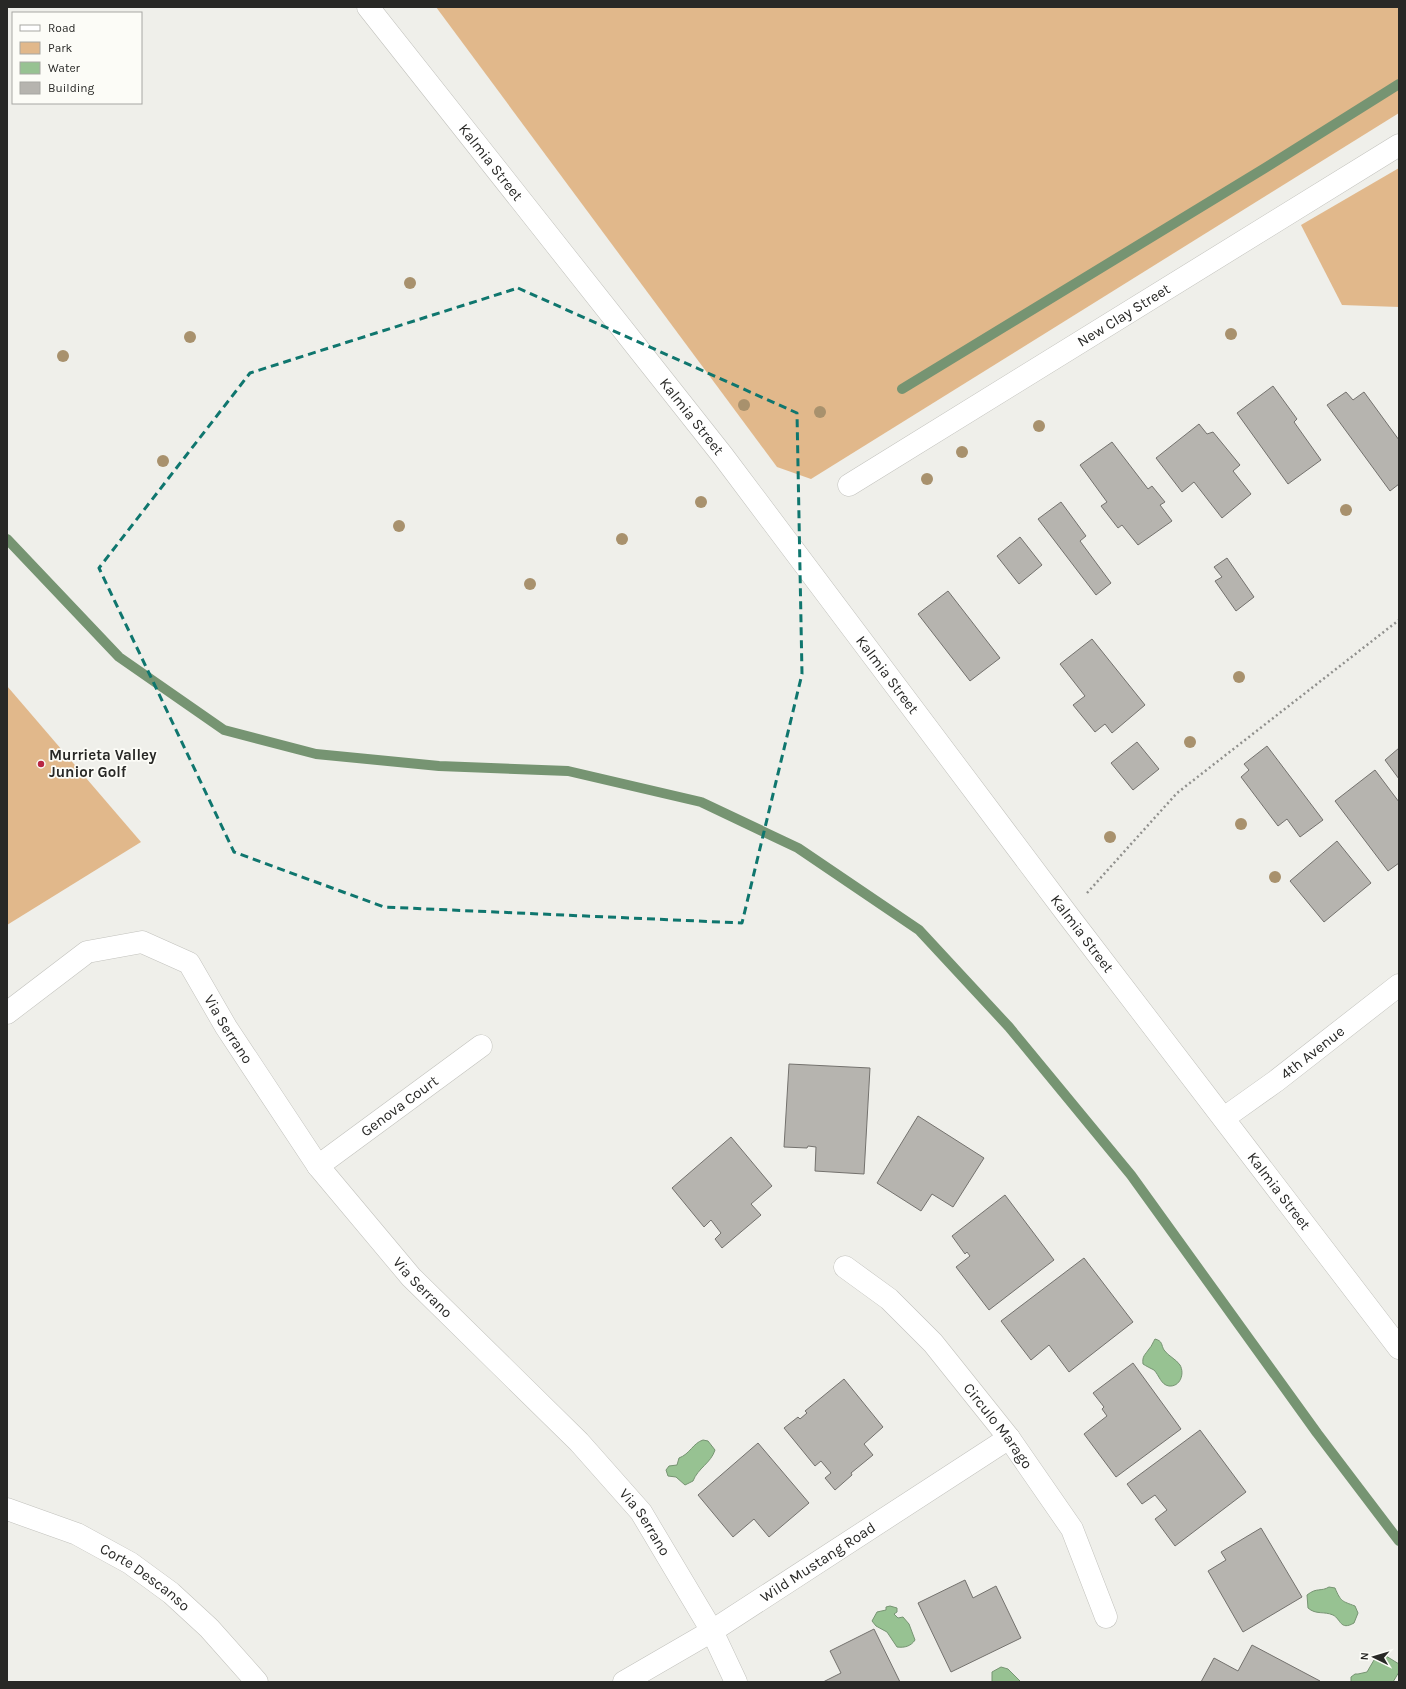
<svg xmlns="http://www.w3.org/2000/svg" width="1406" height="1689" font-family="Karla,sans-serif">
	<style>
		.green { fill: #e1b88b }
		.water { fill: #97c292; stroke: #769472 }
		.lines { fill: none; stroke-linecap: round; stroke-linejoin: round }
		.stream { stroke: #769472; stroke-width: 10 }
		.building { fill: #b6b4af; stroke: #74726e }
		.minor-casing { stroke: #c2c2bd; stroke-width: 23 }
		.tertiary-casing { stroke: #c2c2bd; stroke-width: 23 }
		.path { stroke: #90908d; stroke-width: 2.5; stroke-dasharray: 2 3; stroke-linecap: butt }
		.minor { stroke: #fff; stroke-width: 22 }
		.tertiary { stroke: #fff; stroke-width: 22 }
		.tree { fill: #a8916d }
		.marked { fill: none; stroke: #0f766e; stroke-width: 3; stroke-dasharray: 8 5; stroke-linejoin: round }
		.poi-dot { fill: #b82644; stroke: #fcfcf7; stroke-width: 1.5 }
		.labels { text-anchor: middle; stroke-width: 3.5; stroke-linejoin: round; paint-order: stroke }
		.street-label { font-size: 15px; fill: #282826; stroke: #fcfcf7 }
		.poi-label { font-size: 15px; font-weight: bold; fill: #282826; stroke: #fcfcf7; text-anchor: start }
	</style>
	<rect width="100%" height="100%" fill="#efefea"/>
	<g class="green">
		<path d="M436,7H1399V113L811,479L777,467Z"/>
		<path d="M1399,168V307L1342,305L1301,225Z"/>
		<path d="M7,686L141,842L7,925Z"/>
	</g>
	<g class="water">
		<path d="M1155,1339C1163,1341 1161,1345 1164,1350C1168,1356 1176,1359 1180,1365C1185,1374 1180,1387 1169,1386C1161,1385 1159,1375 1154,1370C1150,1368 1146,1366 1143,1364C1142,1356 1145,1355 1149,1349C1152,1346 1153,1342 1155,1339Z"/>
		<path d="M703,1440L708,1441L715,1450C711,1463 698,1468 693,1481L685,1485L676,1477L668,1476L666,1470L669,1466L677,1465L679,1458C690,1454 693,1443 703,1440Z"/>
		<path d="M1329,1587L1335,1588C1341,1602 1342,1601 1355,1606L1358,1613L1354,1623C1340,1631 1341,1619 1333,1615C1324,1611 1316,1615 1308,1608L1307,1595C1317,1587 1321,1592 1329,1587Z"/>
		<path d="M890,1606L897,1608V1612L894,1614L898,1618L903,1617L909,1624L915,1640C911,1646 905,1648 897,1647L887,1632L876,1626L872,1621L877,1612L886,1610V1607Z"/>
		<path d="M1379,1656H1386L1399,1664V1672L1393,1682H1351V1677L1355,1674H1358L1367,1672L1374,1660Z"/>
		<path d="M1001,1667L1008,1669L1021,1682H992V1672Z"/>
	</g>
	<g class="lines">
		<g class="stream">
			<path d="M902,389L1265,168L1399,84"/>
			<path d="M7,539L119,657L224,730L316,754L439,766L568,771L701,802L798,848L919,930L1009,1027L1131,1175L1317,1433L1399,1541"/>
		</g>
	</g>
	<g class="building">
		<path d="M1273,386L1297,419L1294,422L1321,460L1288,484L1237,413Z"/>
		<path d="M1346,392L1353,400L1364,392L1399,440V484L1390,491L1327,405Z"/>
		<path d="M1199,424L1207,434L1213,432L1240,465L1233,471L1251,494L1222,518L1194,482L1182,492L1156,458Z"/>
		<path d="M1112,442L1148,489L1152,486L1165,502L1160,505L1172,521L1138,545L1122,525L1118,528L1101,506L1107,502L1080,465Z"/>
		<path d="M1061,502L1086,536L1080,541L1111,583L1096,595L1038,519Z"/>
		<path d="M1020,537L1042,565L1019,584L997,556Z"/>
		<path d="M1227,558L1254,597L1236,611L1215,581L1222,577L1214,567Z"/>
		<path d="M948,591L1000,658L970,681L918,614Z"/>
		<path d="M1092,639L1145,705L1112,733L1105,724L1095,732L1073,705L1085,696L1060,664Z"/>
		<path d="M1137,742L1159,769L1133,790L1111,763Z"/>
		<path d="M1267,746L1323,820L1300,837L1287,819L1278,826L1241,777L1249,770L1244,764Z"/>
		<path d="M1399,748V779L1385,760Z"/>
		<path d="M1375,770L1399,802V863L1388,871L1335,801Z"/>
		<path d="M1337,841L1371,883L1324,922L1290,881Z"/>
		<path d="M789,1064L870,1068L864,1174L815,1171L816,1147L808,1146L807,1148L784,1147Z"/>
		<path d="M918,1116L984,1158L953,1207L932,1194L921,1211L877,1183Z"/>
		<path d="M731,1137L772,1186L751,1204L761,1215L722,1248L715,1239L721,1233L711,1220L704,1227L672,1188Z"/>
		<path d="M1005,1195L1054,1260L989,1310L956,1267L970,1256L967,1252L965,1254L952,1236Z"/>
		<path d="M1084,1258L1133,1322L1069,1372L1049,1345L1031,1360L1001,1321Z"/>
		<path d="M1133,1363L1181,1429L1116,1477L1084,1434L1107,1416L1102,1409L1104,1407L1093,1393Z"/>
		<path d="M844,1379L883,1427L864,1444L873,1455L851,1473L852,1475L835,1490L825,1478L831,1473L821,1461L815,1466L784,1428L798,1417L800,1419L807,1413L805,1411Z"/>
		<path d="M1200,1430L1246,1492L1175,1546L1155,1519L1167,1510L1155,1495L1142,1504L1127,1484Z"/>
		<path d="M758,1443L809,1503L769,1537L754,1519L733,1537L698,1495Z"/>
		<path d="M1261,1528L1302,1597L1243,1632L1208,1571L1226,1560L1221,1552Z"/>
		<path d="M965,1580L973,1598L996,1586L1021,1638L951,1672L918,1603Z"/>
		<path d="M874,1629L900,1682H823L841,1673L830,1651Z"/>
		<path d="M1252,1645L1320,1681L1319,1682H1201L1214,1658L1238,1671Z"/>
	</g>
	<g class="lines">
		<defs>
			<g id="minor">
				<path id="s1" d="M849,485L1399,145"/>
				<path id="s2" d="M7,1013L87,952L142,942L189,963L226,1027L318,1166L411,1277L579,1442L641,1512L712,1631L736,1682"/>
				<path id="s3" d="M1224,1118L1276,1081L1399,985"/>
				<path id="s4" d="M318,1166L481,1046"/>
				<path id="s5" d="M845,1267L889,1299L933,1343L1009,1438L1072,1529L1106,1617"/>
				<path id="s6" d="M7,1509L77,1534L130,1563L171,1593L209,1628L257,1682"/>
				<path id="s7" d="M624,1682L712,1631L1009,1438"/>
			</g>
			<g id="tertiary">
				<path id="s8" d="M368,7L723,456L1067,914L1399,1348"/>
			</g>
		</defs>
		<use href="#minor" class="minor-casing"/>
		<use href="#tertiary" class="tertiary-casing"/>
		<path class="path" d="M1087,893L1177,793L1399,620"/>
		<use href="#minor" class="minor"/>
		<use href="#tertiary" class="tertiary"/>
	</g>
	<g class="tree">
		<circle cx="410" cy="283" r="6"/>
		<circle cx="1231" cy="334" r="6"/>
		<circle cx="190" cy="337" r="6"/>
		<circle cx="63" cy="356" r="6"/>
		<circle cx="744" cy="405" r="6"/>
		<circle cx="820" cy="412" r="6"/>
		<circle cx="1039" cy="426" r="6"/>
		<circle cx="962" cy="452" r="6"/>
		<circle cx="163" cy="461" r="6"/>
		<circle cx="927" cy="479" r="6"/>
		<circle cx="701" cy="502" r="6"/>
		<circle cx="1346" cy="510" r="6"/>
		<circle cx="399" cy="526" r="6"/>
		<circle cx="622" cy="539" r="6"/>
		<circle cx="530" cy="584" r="6"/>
		<circle cx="1239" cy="677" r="6"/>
		<circle cx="1190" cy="742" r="6"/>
		<circle cx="1241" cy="824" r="6"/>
		<circle cx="1110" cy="837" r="6"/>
		<circle cx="1275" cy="877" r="6"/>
	</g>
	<path class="marked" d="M518,288L797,413L802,674L742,923L384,907L234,852L99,568L250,373Z"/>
	<circle class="poi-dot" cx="41" cy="764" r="4"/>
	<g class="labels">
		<g class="street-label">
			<text dy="5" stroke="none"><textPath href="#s8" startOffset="198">Kalmia Street</textPath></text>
			<text dy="5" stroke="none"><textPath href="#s1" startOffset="323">New Clay Street</textPath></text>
			<text dy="5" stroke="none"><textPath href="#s8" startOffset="522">Kalmia Street</textPath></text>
			<text dy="5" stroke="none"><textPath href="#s8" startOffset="846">Kalmia Street</textPath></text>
			<text dy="5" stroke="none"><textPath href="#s8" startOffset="1170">Kalmia Street</textPath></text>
			<text dy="5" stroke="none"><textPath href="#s2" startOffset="285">Via Serrano</textPath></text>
			<text dy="5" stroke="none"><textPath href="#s3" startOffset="110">4th Avenue</textPath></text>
			<text dy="5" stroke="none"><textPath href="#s4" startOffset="101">Genova Court</textPath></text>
			<text dy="5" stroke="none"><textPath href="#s8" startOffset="1494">Kalmia Street</textPath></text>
			<text dy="5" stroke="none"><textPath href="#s2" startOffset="609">Via Serrano</textPath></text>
			<text dy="5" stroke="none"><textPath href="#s5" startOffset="222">Circulo Marago</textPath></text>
			<text dy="5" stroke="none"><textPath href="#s2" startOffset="933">Via Serrano</textPath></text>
			<text dy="5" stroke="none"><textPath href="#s7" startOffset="228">Wild Mustang Road</textPath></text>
			<text dy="5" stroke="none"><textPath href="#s6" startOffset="155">Corte Descanso</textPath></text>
		</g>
		<g class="poi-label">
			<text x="49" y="760">Murrieta Valley<tspan x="49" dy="17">Junior Golf</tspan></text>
		</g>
	</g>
	<rect width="1406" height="1689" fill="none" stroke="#282826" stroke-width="16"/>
	<rect x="12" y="12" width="130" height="92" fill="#fcfcf7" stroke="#a7a7a3"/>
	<rect x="20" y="25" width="20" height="6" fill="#ffffff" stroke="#a7a7a3"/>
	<text x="48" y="32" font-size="12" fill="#282826">Road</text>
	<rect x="20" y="42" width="20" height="12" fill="#e1b88b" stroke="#a7a7a3"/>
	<text x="48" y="52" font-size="12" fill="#282826">Park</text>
	<rect x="20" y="62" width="20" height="12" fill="#97c292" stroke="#a7a7a3"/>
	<text x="48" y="72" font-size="12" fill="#282826">Water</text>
	<rect x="20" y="82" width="20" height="12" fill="#b6b4af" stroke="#a7a7a3"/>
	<text x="48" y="92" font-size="12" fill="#282826">Building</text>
	<g transform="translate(1374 1657) rotate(275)" stroke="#fcfcf7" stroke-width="3" paint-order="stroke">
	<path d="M0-3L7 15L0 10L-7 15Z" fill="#282826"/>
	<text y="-6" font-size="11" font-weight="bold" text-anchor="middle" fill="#282826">N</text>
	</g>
</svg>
